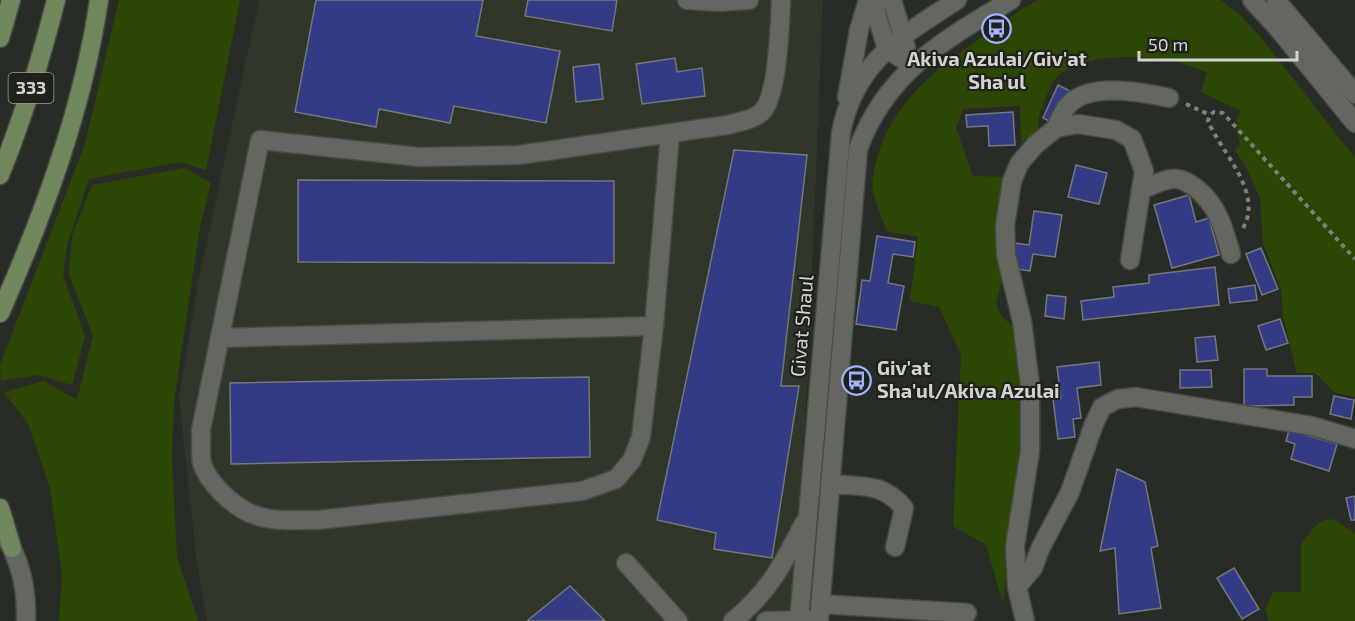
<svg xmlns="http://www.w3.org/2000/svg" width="1355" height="621" font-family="'Exo 2',sans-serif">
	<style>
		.built { fill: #30362a }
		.green { fill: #2c4704 }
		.building { fill: #333c84; stroke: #75777e; stroke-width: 1.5 }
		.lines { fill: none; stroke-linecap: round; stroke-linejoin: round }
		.minor-casing { stroke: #474a45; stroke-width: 21 }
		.major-casing { stroke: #474a45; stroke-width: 21 }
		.path { stroke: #7d807b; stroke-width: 4; stroke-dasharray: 4.5 4.5; stroke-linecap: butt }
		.minor { stroke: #636760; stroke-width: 18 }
		.major { stroke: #71875c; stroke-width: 18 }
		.labels { text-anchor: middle; stroke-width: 4.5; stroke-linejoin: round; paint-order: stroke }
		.shield { fill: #1f221c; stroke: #9c9f9a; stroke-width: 1.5 }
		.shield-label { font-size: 18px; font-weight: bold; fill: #d2d4d0 }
		.poi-label { font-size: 20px; font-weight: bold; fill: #d2d4d0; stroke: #1f221c }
		.street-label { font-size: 20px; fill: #d2d4d0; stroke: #1f221c }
	</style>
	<rect width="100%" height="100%" fill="#282c26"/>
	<path class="built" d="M259,0H823L807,393L790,621H207L197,564L179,397L198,283Z"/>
	<g class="green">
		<path d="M119,0H240L206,170L180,162L89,179L67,245L63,275L85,336L72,385L38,375L1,381L0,365L85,144Z"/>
		<path d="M1038,0H1221L1241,16L1258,34L1355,158V397L1335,393L1315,373H1297L1283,317L1281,289L1263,243L1260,198L1248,171L1235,150L1240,145L1236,121L1241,111L1201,92L1207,72C1195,68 1183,63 1171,60C1140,55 1077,53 1055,79C1051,83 1049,90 1047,95C1042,108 1036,117 1039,131L1021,142L1020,106L963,109L956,128L973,176L1006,177L1004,273L996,303L1001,316L1017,330L1022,388V473L1009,548L1003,603L986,545L953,526L961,355L939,307L910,301L918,237L887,231C882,218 876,204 873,191C871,180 875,166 878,155C899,85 966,50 1022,9Z"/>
		<path d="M185,168L211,183L200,227L174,401L172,458L177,557L198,621H59L62,575L50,488L28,424L4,392L44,381L77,400L93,336L69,274L72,236L92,185Z"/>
		<path d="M1328,519L1336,520L1355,534V621H1269L1265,610L1273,592H1301V544L1317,524Z"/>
	</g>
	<g class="building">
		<path d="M316,0H483L476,36L560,51L546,123L454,106L450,123L379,109L376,127L295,112Z"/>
		<path d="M528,0H617L612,31L525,16Z"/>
		<path d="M675,58L677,72L702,68L705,96L642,104L636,64Z"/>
		<path d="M599,64L603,99L576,102L573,67Z"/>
		<path d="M1058,85L1070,91L1055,124L1043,118Z"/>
		<path d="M1013,112L1015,145L989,146L988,126L967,127L966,115Z"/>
		<path d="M734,150L807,155L781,386H799L772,558L714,549L716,533L657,520Z"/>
		<path d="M1076,165L1107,173L1099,204L1068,197Z"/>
		<path d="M298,180L614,181V263L298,262Z"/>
		<path d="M1189,195L1196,222L1209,218L1219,255L1172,268L1154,205Z"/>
		<path d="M1034,211L1062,215L1055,257L1033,254L1030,271L1011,268L1015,243L1029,245Z"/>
		<path d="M877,236L915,242L913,257L893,254L888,283L904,286L896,330L856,324L862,280L870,281Z"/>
		<path d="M1261,248L1278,289L1262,295L1246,254Z"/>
		<path d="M1215,267L1219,305L1083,320L1081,301L1114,297L1113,287L1149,283V275Z"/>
		<path d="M1255,285L1257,300L1230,303L1228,289Z"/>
		<path d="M1047,295L1066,297L1064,319L1045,316Z"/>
		<path d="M1280,319L1288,343L1266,350L1258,326Z"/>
		<path d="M1215,336L1218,360L1197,362L1195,338Z"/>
		<path d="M1099,362L1101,385L1077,388L1081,418L1073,419L1075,437L1058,439L1053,399L1061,398L1057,367Z"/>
		<path d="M1244,369H1267V376H1312V397H1294V405L1244,406Z"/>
		<path d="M1180,370H1211L1212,387L1180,388Z"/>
		<path d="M589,377L590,457L231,464L230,383Z"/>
		<path d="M1334,396L1354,400L1351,419L1330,414Z"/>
		<path d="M1289,430L1337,444L1329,471L1291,459L1295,444L1286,441Z"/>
		<path d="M1117,469L1145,482L1158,546L1151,548L1161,608L1119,614L1115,548L1100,551Z"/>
		<path d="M1355,496V520H1351L1346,498Z"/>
		<path d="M1234,568L1259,609L1242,619L1217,578Z"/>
		<path d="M570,586L605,621H527Z"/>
	</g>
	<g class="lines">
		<defs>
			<g id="minor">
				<path d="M687,0L718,2L749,0"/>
				<path d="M875,0L876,13L887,49L913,66"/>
				<path d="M892,0L906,47"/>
				<path d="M1252,0L1277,27L1355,123"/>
				<path d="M1276,0L1355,94"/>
				<path d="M847,97L859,30L868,0"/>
				<path d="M1056,128C1060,120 1063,110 1069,104C1091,82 1142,92 1169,98"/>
				<path d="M670,134L654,326L641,437L632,460L616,479L582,491L317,520C297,520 272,522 252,514C234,507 207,482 202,463C200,453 202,440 201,430L260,140L419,157L519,155L727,125C738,122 753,120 762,112C778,96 780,23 781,0"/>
				<path d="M1141,190C1151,186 1161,180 1172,179C1182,178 1189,183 1197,189C1218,206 1224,229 1231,254"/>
				<path d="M220,338L654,326"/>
				<path d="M830,484C862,487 882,482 904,508L895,547"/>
				<path d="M4,534C21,562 27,589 26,621"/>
				<path d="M626,563L678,621"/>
				<path d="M1017,587L1033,568L1040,549L1070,492L1094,424L1102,407L1118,399L1136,397L1312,426L1355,439"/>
				<path d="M820,604L967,613"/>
				<path d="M733,621C769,592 783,564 804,523"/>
				<path d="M766,621L811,620"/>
				<path d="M799,621L841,133C854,62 902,36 957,0"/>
				<path d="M819,621L858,149C887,71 944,40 1011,0"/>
				<path d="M1025,621L1017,587L1015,546L1030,451V385L1022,321L1006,255L1005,225L1012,181L1019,164L1035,145L1056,128L1078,124L1116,130L1132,139L1144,171L1130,260"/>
			</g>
			<g id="major">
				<path d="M0,38L11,0"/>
				<path d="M0,175C23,118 41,59 56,0"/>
				<path d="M0,313C44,214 83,108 99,0"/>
				<path d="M0,508L12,548"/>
			</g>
		</defs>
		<use href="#minor" class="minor-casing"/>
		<use href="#major" class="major-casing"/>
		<g class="path">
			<path d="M1186,104L1210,115"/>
			<path d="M1243,228C1264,192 1220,151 1208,121L1210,115L1214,112L1223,113L1355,259"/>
		</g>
		<use href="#minor" class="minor"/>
		<use href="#major" class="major"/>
	</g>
	<defs>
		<symbol id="bus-ring" viewBox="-11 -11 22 22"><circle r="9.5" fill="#1f221c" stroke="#a2b2fd" stroke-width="1.5"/><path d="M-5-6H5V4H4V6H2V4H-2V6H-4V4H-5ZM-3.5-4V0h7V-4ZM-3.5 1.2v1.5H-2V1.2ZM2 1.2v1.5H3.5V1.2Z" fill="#a2b2fd"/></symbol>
	</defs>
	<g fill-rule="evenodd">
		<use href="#bus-ring" x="980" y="12" width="33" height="33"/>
		<use href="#bus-ring" x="840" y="364" width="33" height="33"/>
	</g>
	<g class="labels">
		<rect class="shield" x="8.5" y="73" width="45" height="30" rx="4.5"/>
		<g class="shield-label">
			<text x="31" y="94">333</text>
		</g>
		<g class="poi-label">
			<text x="997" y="66">Akiva Azulai/Giv'at<tspan x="997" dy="23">Sha'ul</tspan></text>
			<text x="877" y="375" text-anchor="start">Giv'at<tspan x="877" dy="23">Sha'ul/Akiva Azulai</tspan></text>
		</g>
		<g class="street-label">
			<text transform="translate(802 326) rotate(-85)" y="7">Givat Shaul</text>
		</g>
	</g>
	<path d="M1139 51v9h158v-9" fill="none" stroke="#d2d4d0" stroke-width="3"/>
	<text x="1148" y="51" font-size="18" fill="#d2d4d0" stroke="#1f221c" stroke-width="4.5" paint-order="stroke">50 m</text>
</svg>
